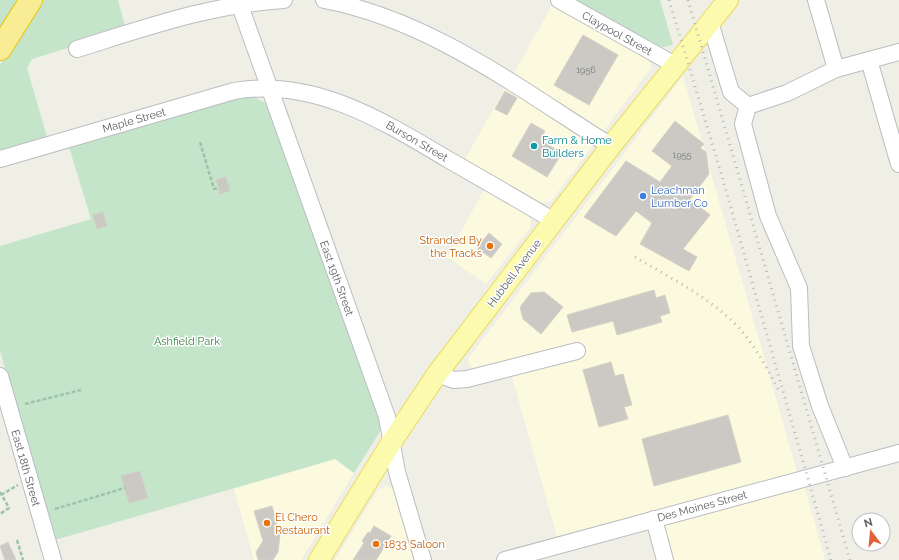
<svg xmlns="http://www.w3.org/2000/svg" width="899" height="560" font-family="Raleway,sans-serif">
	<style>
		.commercial { fill: #fcfade }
		.green { fill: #c4e5c9 }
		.building { fill: #cbc9c3; stroke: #d4d1c5 }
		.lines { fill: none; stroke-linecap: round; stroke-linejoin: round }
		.minor-casing { stroke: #bbbcc1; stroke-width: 18 }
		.major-casing { stroke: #ebd963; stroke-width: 22 }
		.highway-casing { stroke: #ebc50b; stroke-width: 24 }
		.path { stroke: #9cc4ad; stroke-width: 2.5; stroke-dasharray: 4 2; stroke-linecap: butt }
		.minor { stroke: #fff; stroke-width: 16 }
		.major { stroke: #fbfaaf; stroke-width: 20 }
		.highway { stroke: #f8ed94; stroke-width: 22 }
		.rail { stroke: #b6b7b7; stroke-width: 3; stroke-dasharray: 1 5; stroke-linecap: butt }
		.culture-dot { fill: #0f9aa8; stroke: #fff; stroke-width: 1.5 }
		.shop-dot { fill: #3f7fe0; stroke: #fff; stroke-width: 1.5 }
		.food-dot { fill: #e8710a; stroke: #fff; stroke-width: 1.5 }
		.labels { text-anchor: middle; stroke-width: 3; stroke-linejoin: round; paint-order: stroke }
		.number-label { font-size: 9px; fill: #797a7d }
		.street-label { font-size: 11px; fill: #5e6066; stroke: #fff }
		.culture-label { font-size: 11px; fill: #0d838f; stroke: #fff; text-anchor: start }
		.shop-label { font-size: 11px; fill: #366cbe; stroke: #fff; text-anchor: start }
		.food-label { font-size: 11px; fill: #c56008; stroke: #fff; text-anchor: start }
		.park-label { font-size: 11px; fill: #398247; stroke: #fff }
	</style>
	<rect width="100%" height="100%" fill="#efefe6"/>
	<g class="commercial">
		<path d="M553,4L648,58L651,68L552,200L544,203H540L464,161Z"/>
		<path d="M683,76L797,472L557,537L508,362L479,369L473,368L468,363V359Z"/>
		<path d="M485,188L527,213L531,220L530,228L486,284L447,257Z"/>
		<path d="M335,459L354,473L301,560H254L234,489Z"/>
		<path d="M804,485L825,560H659L650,528Z"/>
		<path d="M386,486L394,489L415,560H335L378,490Z"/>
	</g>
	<g class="green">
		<path d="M0,0H20L0,32Z"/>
		<path d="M40,0H118L126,30L32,59L27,68L47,137L0,151V65Z"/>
		<path d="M575,0H660L673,45L663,47L659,46Z"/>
		<path d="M252,96L265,103L269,110L382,426L381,430L354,473L335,459L55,540L0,351V246L91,219L69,147L240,98Z"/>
	</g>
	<g class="building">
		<path d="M583,35L618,55L589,105L554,85Z"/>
		<path d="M505,91L517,98L507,115L495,109Z"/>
		<path d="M675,121L704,144L700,148L706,152L709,174L690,199L710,215L683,249L697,257L689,271L640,244L652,223L636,211L616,236L584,217L626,161L660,182L672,166L652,151Z"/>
		<path d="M531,123L545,131L540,140L562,153L547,177L512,156Z"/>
		<path d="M226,177L230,191L220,194L216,180Z"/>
		<path d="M103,212L107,226L97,229L93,215Z"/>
		<path d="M489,233L502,244L491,258L477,248Z"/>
		<path d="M654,290L656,298L665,295L670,313L660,316L662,322L617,335L613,321L572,332L567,315Z"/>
		<path d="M544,292L563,307L541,334L523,319L520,307L531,293Z"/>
		<path d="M611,362L615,376L623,374L632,405L624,407L628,419L599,427L583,370Z"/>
		<path d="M728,415L741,462L654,486L642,439Z"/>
		<path d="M140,471L148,498L129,503L121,476Z"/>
		<path d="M272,506L280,535L278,552L273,560H258L256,552L263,541L254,511Z"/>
		<path d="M374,526L391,536L385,546L376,560H353L364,543L362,541L368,532L370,533Z"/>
		<path d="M8,542L16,560H5L0,546Z"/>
	</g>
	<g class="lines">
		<defs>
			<g id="minor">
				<path d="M238,0L387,417L397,472L423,560"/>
				<path d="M324,0C431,20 521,90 611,146"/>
				<path d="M559,0L675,65"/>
				<path d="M816,0L836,69"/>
				<path d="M710,22L731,92L748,106L787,93L836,69L899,52"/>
				<path d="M77,49C145,28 212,4 284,0"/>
				<path d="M869,60L899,164"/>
				<path d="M748,106L743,124L768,216L799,288L801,346L820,406L845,468"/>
				<path d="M0,159L234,91C314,77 383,121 449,160C484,180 519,200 554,221"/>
				<path d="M437,374L454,380L467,379L577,351"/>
				<path d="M0,376L53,560"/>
				<path d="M654,519L665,560"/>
				<path d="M505,560L899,453"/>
			</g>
			<path id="major" d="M319,560L393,440L437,374L611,146L728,0"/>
			<path id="highway" d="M0,49L31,0"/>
		</defs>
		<use href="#minor" class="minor-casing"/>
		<use href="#major" class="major-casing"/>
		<use href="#highway" class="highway-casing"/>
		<g class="path">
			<path d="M200,142L214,189L218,188"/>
			<path d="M25,404L81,390"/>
			<path d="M0,492L9,508L0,514"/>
			<path d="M1,495L18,485"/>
			<path d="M55,509L125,488"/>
			<path d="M17,540L23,560"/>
		</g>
		<use href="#minor" class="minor"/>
		<use href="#major" class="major"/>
		<use href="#highway" class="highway"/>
		<g class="rail">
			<path d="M669,0L721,173L831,560"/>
			<path d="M688,0L850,560"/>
			<path d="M635,257C670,278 710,297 739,328C756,347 768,370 780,393"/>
		</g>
	</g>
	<circle class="culture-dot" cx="534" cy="146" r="4"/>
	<circle class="shop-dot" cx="643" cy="196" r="4"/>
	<g class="food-dot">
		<circle cx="490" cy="246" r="4"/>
		<circle cx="267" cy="523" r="4"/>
		<circle cx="376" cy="544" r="4"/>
	</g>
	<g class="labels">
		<g class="number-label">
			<text x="586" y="73">1956</text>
			<text x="682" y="158">1955</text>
		</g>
		<g class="street-label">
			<text transform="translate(617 33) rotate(29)" y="4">Claypool Street</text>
			<text transform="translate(134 120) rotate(-16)" y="4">Maple Street</text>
			<text transform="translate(417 141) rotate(30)" y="4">Burson Street</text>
			<text transform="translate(514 273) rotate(-53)" y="4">Hubbell Avenue</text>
			<text transform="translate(337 278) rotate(70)" y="4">East 19th Street</text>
			<text transform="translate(26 468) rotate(74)" y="4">East 18th Street</text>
			<text transform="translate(702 506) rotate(-15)" y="4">Des Moines Street</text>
		</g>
		<g class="culture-label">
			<text x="542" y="144">Farm &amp; Home<tspan x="542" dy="13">Builders</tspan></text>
		</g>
		<g class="shop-label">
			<text x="651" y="194">Leachman<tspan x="651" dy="13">Lumber Co</tspan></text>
		</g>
		<g class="food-label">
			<text x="482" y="244" text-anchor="end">Stranded By<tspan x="482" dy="13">the Tracks</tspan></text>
			<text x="275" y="521">El Chero<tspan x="275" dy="13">Restaurant</tspan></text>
			<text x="384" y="548">1833 Saloon</text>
		</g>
		<g class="park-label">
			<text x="187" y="345">Ashfield Park</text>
		</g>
	</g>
	<g transform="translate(871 532) rotate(344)"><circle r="19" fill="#ffffff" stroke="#bfbfc2"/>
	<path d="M0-3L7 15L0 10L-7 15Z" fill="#e25f3a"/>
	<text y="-6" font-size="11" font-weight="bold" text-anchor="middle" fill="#5e6066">N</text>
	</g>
</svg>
